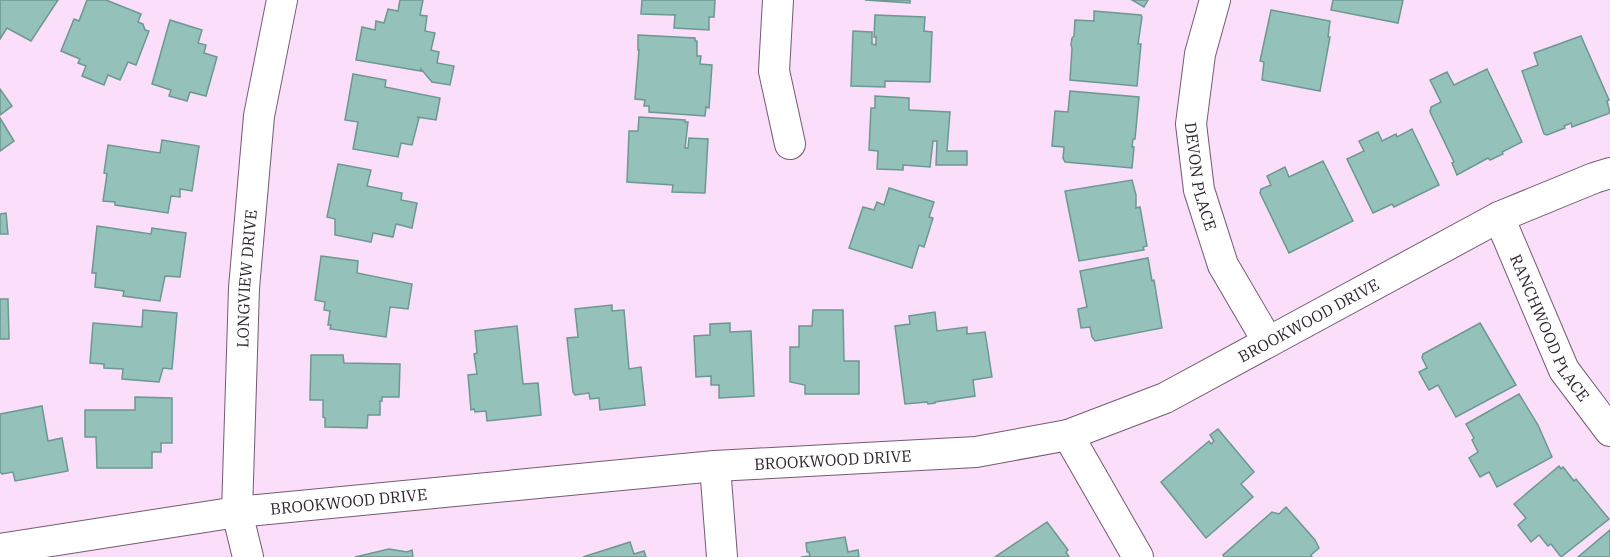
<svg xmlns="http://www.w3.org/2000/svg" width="1610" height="557" font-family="'IBM Plex Serif',serif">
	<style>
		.building { fill: #94c1ba; stroke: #6c9891; stroke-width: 1.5 }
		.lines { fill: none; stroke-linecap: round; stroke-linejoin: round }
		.minor-casing { stroke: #745b73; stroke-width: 32 }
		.minor { stroke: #fff; stroke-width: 30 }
		.labels { text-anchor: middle; stroke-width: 4.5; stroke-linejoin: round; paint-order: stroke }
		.street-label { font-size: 16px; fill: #30252f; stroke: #fbdefa }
	</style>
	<rect width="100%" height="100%" fill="#fbdefa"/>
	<g class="building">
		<path d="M0,0H58L31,41L7,28L0,39Z"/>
		<path d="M87,0H106L141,14L138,22L143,24L145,30L149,31L136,65L128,62L120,80L108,75L104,85L82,76L86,66L78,63L80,59L61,51L74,19L79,21Z"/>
		<path d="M400,0H423L420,15L427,16L425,31L435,33L431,50L439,52L437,63L454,66L450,85L432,82L421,69V71L356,60L362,27L375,30L376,21L384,23L388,9L398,11Z"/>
		<path d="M642,0H715L714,17H709V30L674,28L675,15L641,14Z"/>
		<path d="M865,0H910V3Z"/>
		<path d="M1132,0H1148L1144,7Z"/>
		<path d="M1333,0H1403L1398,23L1331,10Z"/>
		<path d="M1271,10L1330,21L1328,37H1330L1320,91L1262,80L1264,62L1260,61Z"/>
		<path d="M1094,11L1141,15L1142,17L1138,44H1141L1137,86L1070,80L1072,48L1071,45L1072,38L1074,36L1075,20L1094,21Z"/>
		<path d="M875,15L925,17L924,31L932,32L930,82L885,81V87L851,86L853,31L872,32V44L876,45V37H874Z"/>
		<path d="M170,20L202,30L198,43L206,45L204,53L217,57L206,96L190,92L187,101L169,96L171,90L152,84Z"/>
		<path d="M638,35L695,38V41H697V56H701L700,64L712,65L709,108L706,107L705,116L649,112V106H644L645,100L635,99L639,50H638Z"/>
		<path d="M1581,36L1609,100L1607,101L1610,113L1572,127L1571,123L1564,126L1565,128L1547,135L1544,134L1522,71L1538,65L1534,53Z"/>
		<path d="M1487,69L1522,142L1502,152L1503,154L1490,160L1488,158L1457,175L1452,163L1454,162L1430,112L1431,107L1441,102L1430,80L1447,72L1454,85Z"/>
		<path d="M353,74L386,80L385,87L440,98L436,120L417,117L419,118L412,145L401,143L398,157L353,149L358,122L345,120Z"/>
		<path d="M0,89L12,106L0,115Z"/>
		<path d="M1070,91L1139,97L1135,139H1133L1132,147H1134L1132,168L1065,162L1063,158L1064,147L1052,146L1055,111L1068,112Z"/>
		<path d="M875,96L909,98V110L950,112L947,151H967V165H936L937,141H933L930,167L903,165V170L877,169L878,151L869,150L871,108H875Z"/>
		<path d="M639,117L685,120V122H688L685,148H688L689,138L708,139L705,193L672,192L673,185L627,182L629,131H638Z"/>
		<path d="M0,118L14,141L0,151Z"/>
		<path d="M1412,129L1439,185L1394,207L1392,204L1373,213L1347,159L1364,151L1359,141L1378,132L1382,141L1396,134L1397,137Z"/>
		<path d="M162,140L199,146L192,191L180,189V197L171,196L168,213L115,205V202L103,201L107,174L104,173L108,145L160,153Z"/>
		<path d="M1323,161L1353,221L1289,253L1260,193L1261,189L1271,185L1267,176L1285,167L1289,177Z"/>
		<path d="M338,164L371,170L367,186L402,193L401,200L417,203L412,228L396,224L393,237L373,233L371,242L335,235V219L327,217Z"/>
		<path d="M1132,180L1136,195V208L1140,207L1147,246L1143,247L1144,250L1079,261L1065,191Z"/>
		<path d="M889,188L934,202L929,217L933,218L924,247L919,245L912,268L849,248L863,207L874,210L877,202L884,205Z"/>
		<path d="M6,213L8,234H0V214Z"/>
		<path d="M97,226L151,234L152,228L186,233L180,277L165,276L160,301L123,296L124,291L95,287L96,273H92Z"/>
		<path d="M321,256L358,261L357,273L412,284L408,309L390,307L386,337L330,329L331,325H328L330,311L324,310L325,302L315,300Z"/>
		<path d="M1148,258L1152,281L1154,280L1162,328L1095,341L1092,337L1090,327L1081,328L1078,309L1087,307L1080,271Z"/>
		<path d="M0,299H8L9,339H0Z"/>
		<path d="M612,305V311L624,310L629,369L641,367L645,405L600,410L599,398L590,399L589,393L575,395L573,392L567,338L578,337L575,309Z"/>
		<path d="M143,310L177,313L172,369L163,368L159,382L122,379L123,369L104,368V364L90,363L93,323L142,327Z"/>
		<path d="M813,310H843L844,361H859V394H805V385L790,382V347H799V326H812Z"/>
		<path d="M935,312L937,331L967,327V334L985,332L992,377L973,380L975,396L935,402V403L928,404L927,402L905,404L895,326L910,324L909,316Z"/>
		<path d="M730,323V332L751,331L754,396L719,398V385H711V376L696,377L694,336L710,335V324Z"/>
		<path d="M1480,323L1516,385L1456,417L1438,385L1429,390L1419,372L1427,368L1422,358L1423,354Z"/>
		<path d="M517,326L523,384L538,383L541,415L487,421L486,411L475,412L474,409L471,410L468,375L477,374L474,354L477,353L475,331Z"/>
		<path d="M311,355H343L344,363L400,364L399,397H382V401H380V415H368L367,428L325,427V418L323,417V400H310Z"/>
		<path d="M1519,394L1538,425L1552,457L1497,487L1489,472L1480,477L1469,458L1478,452L1472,440L1474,438L1466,424Z"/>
		<path d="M135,397L172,398V443H161V452H152V468H97L96,437H85V410H135Z"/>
		<path d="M42,406L48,441L62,438L68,471L15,481L13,472L2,474L0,472V414Z"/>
		<path d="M1218,429L1254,472L1241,484L1253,497L1206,538L1161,482L1209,441L1211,444L1214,441L1210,435Z"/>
		<path d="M1559,466L1561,469L1563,467L1574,481L1576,479L1609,519L1561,557L1551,544L1548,546L1539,535L1531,542L1518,525L1526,518L1514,504Z"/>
		<path d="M1286,507L1315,540L1319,548L1311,555L1312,557H1224L1223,555L1272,512L1279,514Z"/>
		<path d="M1047,522L1068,550L1066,552L1069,557H995Z"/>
		<path d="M1610,530V557H1578Z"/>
		<path d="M845,537L848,552L858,550L859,557H801L810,556L809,552H807L806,543Z"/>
		<path d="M630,542L634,554L644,551L646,557H583Z"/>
		<path d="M389,549L407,552L412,550L413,557H355Z"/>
	</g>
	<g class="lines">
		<defs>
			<g id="minor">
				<path d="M778,0L774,71L790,144"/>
				<path id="s1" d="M1215,0L1200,54L1191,124L1199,190L1223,265L1268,342"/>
				<path id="s2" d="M1499,217L1564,370L1610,431"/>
				<path d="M1068,435L1138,557"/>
				<path d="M715,466L722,557"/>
				<path id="s3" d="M0,549L237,512L715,466L976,452L1068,435L1165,398L1499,217L1594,178L1610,173"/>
				<path id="s4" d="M248,557L237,512L244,288L259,116L282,0"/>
			</g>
		</defs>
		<use href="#minor" class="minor-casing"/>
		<use href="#minor" class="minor"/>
	</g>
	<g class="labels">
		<g class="street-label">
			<text dy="6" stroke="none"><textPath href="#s1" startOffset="180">DEVON PLACE</textPath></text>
			<text dy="6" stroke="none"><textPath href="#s4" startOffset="280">LONGVIEW DRIVE</textPath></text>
			<text dy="6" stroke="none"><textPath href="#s3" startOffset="1342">BROOKWOOD DRIVE</textPath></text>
			<text dy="6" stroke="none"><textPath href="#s2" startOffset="122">RANCHWOOD PLACE</textPath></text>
			<text dy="6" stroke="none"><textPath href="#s3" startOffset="838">BROOKWOOD DRIVE</textPath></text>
			<text dy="6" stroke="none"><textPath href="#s3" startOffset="352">BROOKWOOD DRIVE</textPath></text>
		</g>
	</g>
</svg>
